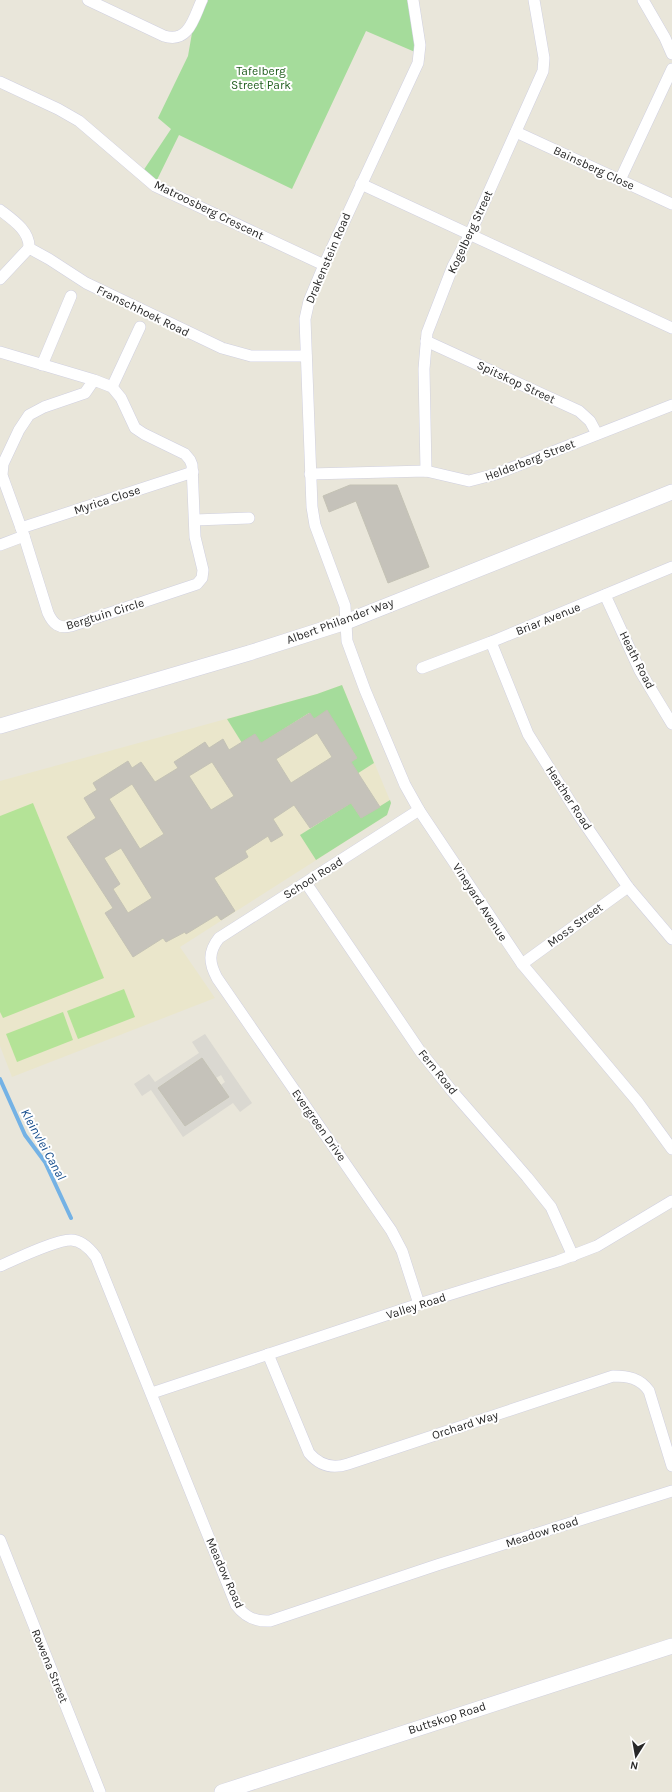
<svg xmlns="http://www.w3.org/2000/svg" width="672" height="1792" font-family="Karla,sans-serif">
	<style>
		.education { fill: #eae6cb }
		.green { fill: #a5dc9b }
		.pitch { fill: #b4e397 }
		.plaza { fill: #dad8d1; fill-rule: evenodd }
		.lines { fill: none; stroke-linecap: round; stroke-linejoin: round }
		.stream { stroke: #74b2e5; stroke-width: 4 }
		.building { fill: #c5c2ba; stroke: #c4c2b5; fill-rule: evenodd }
		.street-casing { stroke: #d0d0e0; stroke-width: 12 }
		.secondary-casing { stroke: #d0d0e0; stroke-width: 16 }
		.street { stroke: #fff; stroke-width: 11 }
		.secondary { stroke: #fff; stroke-width: 15 }
		.labels { text-anchor: middle; stroke-width: 4; stroke-linejoin: round; paint-order: stroke }
		.park-label { font-size: 12px; fill: #205e1e; stroke: #fff }
		.street-label { font-size: 12px; fill: #282828; stroke: #fff }
		.water-label { font-size: 13px; font-style: italic; fill: #174e8d; stroke: #fff }
	</style>
	<rect width="100%" height="100%" fill="#e9e6da"/>
	<path class="education" d="M342,685L391,803L387,815L180,947L215,998L12,1077L0,1046V781L317,694Z"/>
	<g class="green">
		<path d="M208,0H408L414,38L415,52L366,31L292,189L179,135L155,184L141,174L171,129L158,118L188,56L192,33Z"/>
		<path d="M342,685L374,763L349,779L344,766L357,758L327,711L314,719L309,713L263,742L264,744L242,743L227,719L317,694Z"/>
		<path d="M390,800L391,803L387,815L316,860L300,835L351,803L361,818Z"/>
	</g>
	<g class="pitch">
		<path d="M33,803L104,978L3,1018L0,1012V816Z"/>
		<path d="M124,989L135,1017L78,1039L67,1011Z"/>
		<path d="M63,1012L73,1040L17,1062L6,1034Z"/>
	</g>
	<path class="plaza" d="M205,1034L252,1103L240,1112L233,1103L183,1137L151,1090L142,1096L134,1084L149,1074L155,1082L199,1053L192,1042ZM202,1058L216,1078L221,1075L225,1082L221,1085L229,1097L185,1126L159,1088Z"/>
	<g class="lines">
		<path class="stream" d="M0,1079L25,1135L45,1162L71,1218"/>
	</g>
	<g class="building">
		<path d="M350,485H397L429,567L388,583L356,501L329,512L323,496Z"/>
		<path d="M327,710L357,758L351,762L380,807L361,818L351,803L310,828L294,805L273,819L283,835L271,842L268,836L245,851L248,857L214,878L235,911L221,920L217,915L186,934L185,932L166,942L163,938L133,957L105,913L113,908L67,837L96,818L84,798L97,790L93,783L128,761L132,768L141,762L155,782L178,768L174,762L205,742L209,748L223,739L229,750L255,734L261,743L310,713L314,719ZM317,733L332,757L291,783L276,759ZM212,762L234,796L211,810L189,776ZM132,784L164,834L140,849L109,799ZM121,848L152,898L128,913L113,889L120,884L104,858Z"/>
		<path d="M202,1058L229,1097L185,1126L158,1088Z"/>
	</g>
	<g class="lines">
		<defs>
			<g id="street">
				<path d="M88,0L164,36C189,44 194,17 202,0"/>
				<path d="M413,0L420,45L418,63L324,265L309,301L305,319L312,507L315,525L345,606L347,641L365,690L405,785L419,810L522,964L637,1101L672,1149"/>
				<path d="M643,0L665,38L672,54"/>
				<path d="M0,82L58,109L79,121L155,186L324,265"/>
				<path d="M516,132L672,204"/>
				<path d="M620,180L672,69"/>
				<path d="M361,184L672,328"/>
				<path d="M0,210C13,220 30,231 29,248"/>
				<path d="M29,248L49,259L86,283L222,348L251,356H306"/>
				<path d="M0,279L29,248"/>
				<path d="M426,341L579,411L590,421L597,434"/>
				<path d="M0,352L94,380L112,387L121,398L135,428L144,434L185,454L190,460L192,465L195,537L203,570L202,578L197,584L71,626C59,629 53,624 48,613L24,536L4,481L2,475L3,464L19,430L29,415L44,407L85,393L94,380"/>
				<path d="M42,365L71,296"/>
				<path d="M112,387L140,327"/>
				<path d="M426,471L424,369L427,333L453,266L470,234L543,71L544,58L534,0"/>
				<path d="M310,474L426,471L469,481L496,474L672,405"/>
				<path d="M195,520L249,518"/>
				<path d="M21,528L193,472"/>
				<path d="M0,545L24,536"/>
				<path d="M605,595L640,671L672,724"/>
				<path d="M491,642L528,734L578,814L628,887L672,939"/>
				<path d="M422,668L491,642L672,567"/>
				<path d="M306,883L420,1051L452,1091L527,1177L551,1207L573,1256"/>
				<path d="M522,964L628,887"/>
				<path d="M0,1266C16,1259 55,1240 71,1240C82,1240 90,1249 96,1257L236,1605C245,1617 255,1622 270,1621L437,1565L672,1491"/>
				<path d="M419,1304L402,1251L391,1230L217,978C209,963 208,952 219,938L419,810"/>
				<path d="M268,1354L309,1453C320,1466 333,1469 348,1464L613,1376C628,1376 640,1378 649,1391L672,1466"/>
				<path d="M152,1393L419,1304L558,1261L597,1246L672,1201"/>
				<path d="M0,1540L100,1792"/>
			</g>
			<g id="secondary">
				<path d="M0,726L249,653L346,622L672,492"/>
				<path d="M222,1792L672,1646"/>
			</g>
		</defs>
		<use href="#street" class="street-casing"/>
		<use href="#secondary" class="secondary-casing"/>
		<use href="#street" class="street"/>
		<use href="#secondary" class="secondary"/>
	</g>
	<g class="labels">
		<g class="park-label">
			<text x="261" y="75">Tafelberg<tspan x="261" dy="14">Street Park</tspan></text>
		</g>
		<g class="street-label">
			<text transform="translate(594 168) rotate(25)" y="4">Bainsberg Close</text>
			<text transform="translate(209 210) rotate(26)" y="4">Matroosberg Crescent</text>
			<text transform="translate(470 232) rotate(-65)" y="4">Kogelberg Street</text>
			<text transform="translate(328 258) rotate(-67)" y="4">Drakenstein Road</text>
			<text transform="translate(143 311) rotate(26)" y="4">Franschhoek Road</text>
			<text transform="translate(516 382) rotate(25)" y="4">Spitskop Street</text>
			<text transform="translate(530 460) rotate(-21)" y="4">Helderberg Street</text>
			<text transform="translate(107 500) rotate(-18)" y="4">Myrica Close</text>
			<text transform="translate(105 614) rotate(-17)" y="4">Bergtuin Circle</text>
			<text transform="translate(548 619) rotate(-22)" y="4">Briar Avenue</text>
			<text transform="translate(340 621) rotate(-20)" y="4">Albert Philander Way</text>
			<text transform="translate(637 660) rotate(63)" y="4">Heath Road</text>
			<text transform="translate(569 798) rotate(57)" y="4">Heather Road</text>
			<text transform="translate(313 878) rotate(-32)" y="4">School Road</text>
			<text transform="translate(480 902) rotate(57)" y="4">Vineyard Avenue</text>
			<text transform="translate(575 925) rotate(-36)" y="4">Moss Street</text>
			<text transform="translate(438 1072) rotate(51)" y="4">Fern Road</text>
			<text transform="translate(319 1125) rotate(55)" y="4">Evergreen Drive</text>
			<text transform="translate(416 1306) rotate(-18)" y="4">Valley Road</text>
			<text transform="translate(465 1425) rotate(-18)" y="4">Orchard Way</text>
			<text transform="translate(542 1532) rotate(-18)" y="4">Meadow Road</text>
			<text transform="translate(225 1573) rotate(66)" y="4">Meadow Road</text>
			<text transform="translate(50 1666) rotate(68)" y="4">Rowena Street</text>
			<text transform="translate(447 1718) rotate(-18)" y="4">Buttskop Road</text>
		</g>
		<g class="water-label">
			<text transform="translate(44 1144) rotate(61)" y="5">Kleinvlei Canal</text>
		</g>
	</g>
	<g transform="translate(636 1756) rotate(191)" stroke="#ffffff" stroke-width="3" paint-order="stroke">
	<path d="M0-3L7 15L0 10L-7 15Z" fill="#282828"/>
	<text y="-6" font-size="11" font-weight="bold" text-anchor="middle" fill="#282828">N</text>
	</g>
</svg>
